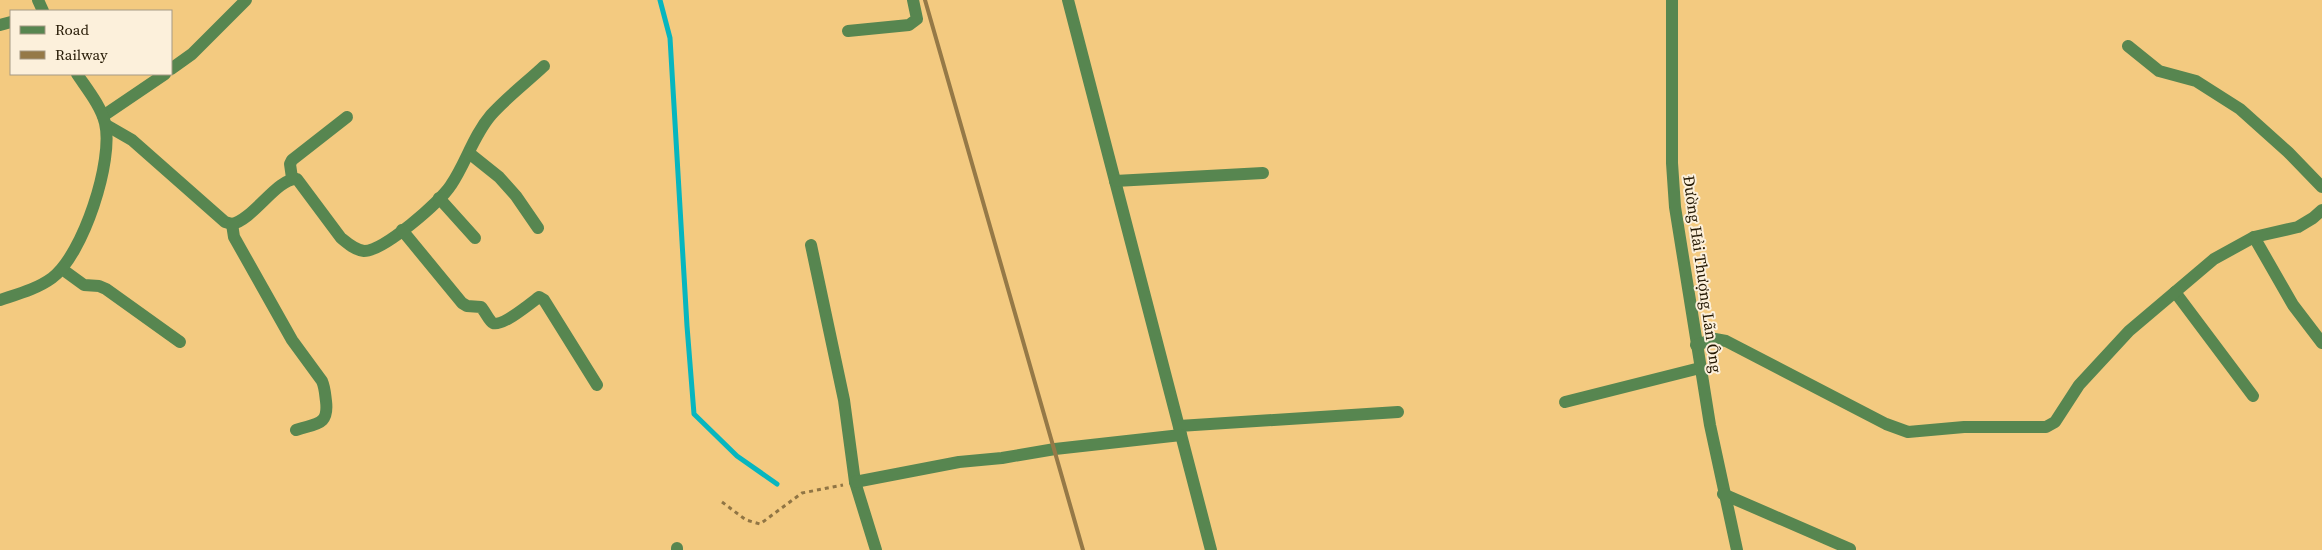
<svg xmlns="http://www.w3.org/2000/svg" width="2322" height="550" font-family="'Source Serif 4',serif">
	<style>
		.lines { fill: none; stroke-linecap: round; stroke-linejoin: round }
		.stream { stroke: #07b6bf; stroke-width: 5 }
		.path { stroke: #907544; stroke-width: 3; stroke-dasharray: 4 4; stroke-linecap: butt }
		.minor { stroke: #578650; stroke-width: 12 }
		.rail { stroke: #957947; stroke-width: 4 }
		.labels { text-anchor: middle; stroke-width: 4; stroke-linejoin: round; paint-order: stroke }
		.street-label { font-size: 16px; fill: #231702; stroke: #fcf0db }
	</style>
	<rect width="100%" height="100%" fill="#f3ca80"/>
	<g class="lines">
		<path class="stream" d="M660,0L670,38L687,326L694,414L737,456L777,484"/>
		<path class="path" d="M722,502L746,520L760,524L802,493L843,485"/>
		<g class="minor">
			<path d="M38,0L43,11"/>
			<path d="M1068,0L1211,550"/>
			<path d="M1672,0V163L1675,207L1710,425L1737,550"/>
			<path d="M0,25L11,22"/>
			<path d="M848,31L909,25L917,19L913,0"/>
			<path d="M2128,46L2159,71L2196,81L2240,109L2288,152L2322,187"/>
			<path d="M171,69L192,54L246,0"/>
			<path d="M103,116L165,74"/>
			<path d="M106,125L132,140L225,222L232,224C254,219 277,178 297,179L341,238C347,243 355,250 364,251C384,251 440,202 451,185C466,163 473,136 491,115C506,98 527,82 544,66"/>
			<path d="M469,153L499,177L516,196L538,228"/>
			<path d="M292,178L290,164L292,160L347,117"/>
			<path d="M1115,181L1263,173"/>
			<path d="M439,198L475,238"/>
			<path d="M232,224L234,237L292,340L322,381C325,388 325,394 326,401C329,426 316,423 296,430"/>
			<path d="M402,230L462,303L467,306L481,307C485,311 489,321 493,323C502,327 531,303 539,297L544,300L597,385"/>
			<path d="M2254,237L2293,305L2322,343"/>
			<path d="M811,245L844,400L855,482L876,550"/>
			<path d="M62,269L84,285L99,286L106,289L180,342"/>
			<path d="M2175,292L2253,396"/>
			<path d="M0,300C18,294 37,289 52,278C83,255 114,160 105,123C101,106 87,89 77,74"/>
			<path d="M1696,345L1715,339L1726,341L1886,424L1908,432L1964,427H2046L2055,422L2079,385L2129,331L2214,259L2254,237L2298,227L2313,218L2322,210"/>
			<path d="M1565,402L1700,368"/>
			<path d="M1179,426L1398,412"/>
			<path d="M855,482L959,462L1002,458L1055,449L1181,435"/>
			<path d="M1723,494L1850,549"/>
			<path d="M677,550V548"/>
		</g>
		<path class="rail" d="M925,0L1083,550"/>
	</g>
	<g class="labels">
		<g class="street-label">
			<text transform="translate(1703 274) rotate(82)" y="6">Đường Hải Thượng Lãn Ông</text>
		</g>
	</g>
	<rect x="10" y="10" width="162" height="65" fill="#fcf0db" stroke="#a59984"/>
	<rect x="20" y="26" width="25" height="8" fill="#578650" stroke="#a59984"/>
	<text x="55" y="35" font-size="15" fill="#231702">Road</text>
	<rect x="20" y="51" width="25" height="8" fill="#957947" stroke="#a59984"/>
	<text x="55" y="60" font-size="15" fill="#231702">Railway</text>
</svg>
